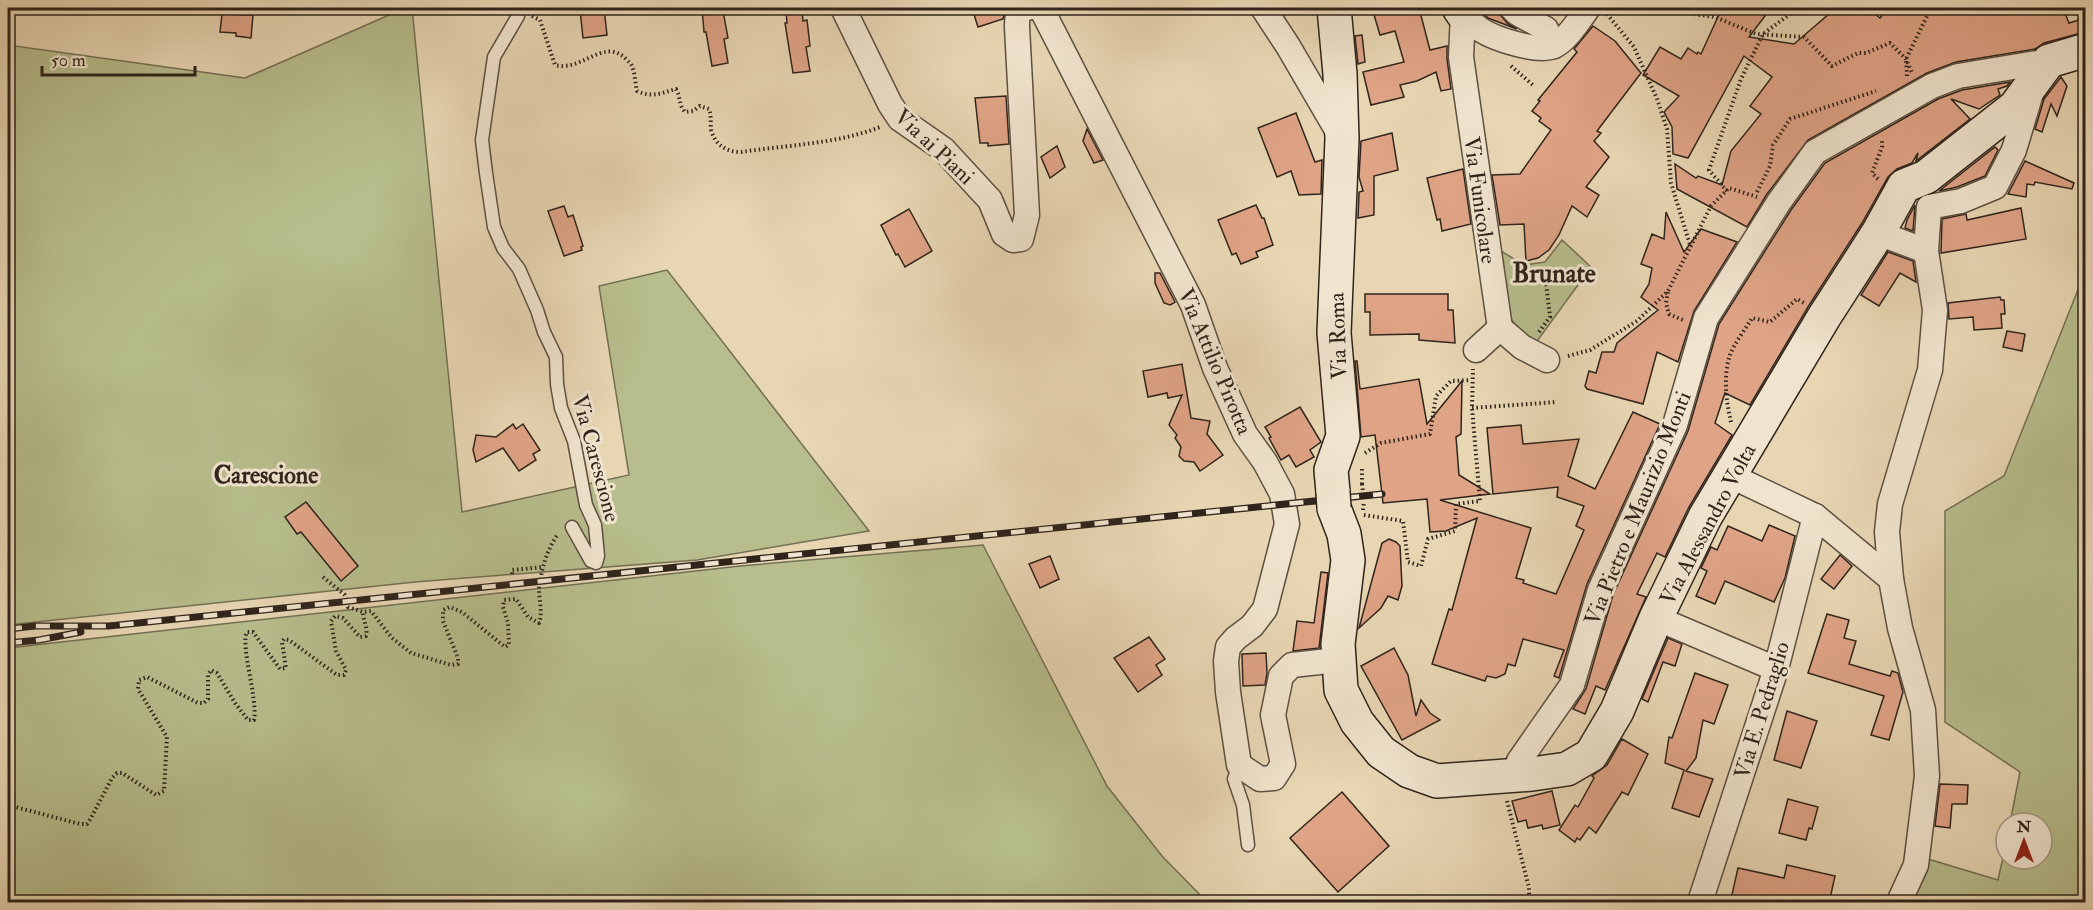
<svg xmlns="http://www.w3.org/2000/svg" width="2093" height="910" font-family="'IM FELL Double Pica',serif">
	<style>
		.green { fill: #b7bd8c; stroke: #737054; stroke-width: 1.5 }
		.building { fill: #dfa386; stroke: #2f241c; stroke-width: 1.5 }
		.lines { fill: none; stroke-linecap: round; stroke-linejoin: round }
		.lane-casing { stroke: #5d5042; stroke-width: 15 }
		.street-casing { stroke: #5d5042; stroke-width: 27 }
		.secondary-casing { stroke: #2f241c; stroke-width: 36 }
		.path { stroke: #2f241c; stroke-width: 4; stroke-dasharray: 1.5 3; stroke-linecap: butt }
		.lane { stroke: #f0e4ce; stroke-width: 12 }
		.street { stroke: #f0e4ce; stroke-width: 24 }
		.secondary { stroke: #f0e4ce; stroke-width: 33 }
		.rail-casing { stroke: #2f241c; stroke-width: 7 }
		.rail { stroke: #f0e4ce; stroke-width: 4.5; stroke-dasharray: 14; stroke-linecap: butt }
		.secondary-bridge-casing { stroke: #2f241c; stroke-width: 36; stroke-linecap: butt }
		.path-bridge { stroke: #2f241c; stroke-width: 4; stroke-dasharray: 1.5 3; stroke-linecap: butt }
		.secondary-bridge { stroke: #f0e4ce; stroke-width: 33 }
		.labels { text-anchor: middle; stroke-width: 6; stroke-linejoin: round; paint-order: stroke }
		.street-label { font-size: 22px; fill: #2f241c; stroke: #f0e4ce }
		.neighbourhood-label { font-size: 24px; font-weight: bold; fill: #2f241c; stroke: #f0e4ce }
		.quarter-label { font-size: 26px; font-weight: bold; fill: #2f241c; stroke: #f0e4ce }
	</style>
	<rect width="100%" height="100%" fill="#e8d6b3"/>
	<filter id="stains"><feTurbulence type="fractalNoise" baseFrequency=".00333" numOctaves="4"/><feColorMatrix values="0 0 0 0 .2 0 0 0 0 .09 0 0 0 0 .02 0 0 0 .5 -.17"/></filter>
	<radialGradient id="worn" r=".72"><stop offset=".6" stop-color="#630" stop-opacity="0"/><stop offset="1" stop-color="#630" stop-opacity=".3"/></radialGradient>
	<g class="green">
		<path d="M405,8H412L462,512L629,475L599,286L667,270L869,531L697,560L415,582L8,625V45L245,78Z"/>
		<path d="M1562,240L1591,267L1535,344L1521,334L1512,320L1503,311L1491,245L1524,265L1545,262Z"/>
		<path d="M2085,272V902H1911L1918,856L1998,880L2006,844V859H2042V823H2010L2020,772L1945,722V511L2004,476Z"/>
		<path d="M983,545L1107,786L1162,856L1207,902H8V648L740,566Z"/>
	</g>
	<g class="building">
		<path d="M604,8L607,35L583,38L580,10Z"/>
		<path d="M702,8H718L719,11H723L728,38L724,39L728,63L712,66L706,32H704Z"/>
		<path d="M972,8H1006L1003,19L978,27Z"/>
		<path d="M1372,8H1419L1430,50L1447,46V59L1451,89L1441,91L1436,72L1417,81L1400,85L1404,97L1371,105L1363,72L1404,62L1395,31L1380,35Z"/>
		<path d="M1480,8H1490L1498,12L1507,23L1517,29L1488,18L1482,12Z"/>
		<path d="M1722,8H1771L1749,37L1794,44L1836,8H1868L1880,18L1888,8H2063L2069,23L2085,18V32L2044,43L2035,49L1956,62L1927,73L1808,140L1767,194L1747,227L1677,189L1675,164L1696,178L1698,176L1722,185L1731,151L1761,114L1750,106L1772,77L1744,56L1688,158L1673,154L1672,127L1664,112L1679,96L1643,75L1660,47L1681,59L1688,48L1697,54L1698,52L1701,54Z"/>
		<path d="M802,9L803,21L807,20L810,46L806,47L810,71L793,73L785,23H787L786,11Z"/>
		<path d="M222,14L253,15L251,38L236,36V33L220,32Z"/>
		<path d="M1593,26L1615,41L1641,73L1597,131L1601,133L1594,141L1609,157L1586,187L1599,195L1587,217L1572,206L1559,235L1549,250L1538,258L1526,261L1524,224L1500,225L1492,175L1520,174L1551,130L1539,121L1541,118L1532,111L1540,101L1538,100L1577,52L1574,49Z"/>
		<path d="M1362,35L1365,62L1358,64L1355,36Z"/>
		<path d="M2061,77L2067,86L2057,116L2051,104L2042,132L2035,129L2044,99Z"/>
		<path d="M2010,82L2007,86L1998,89L2000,95L1979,109L1951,99L1970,119L1916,161L1918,153L1912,163L1897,169L1888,177L1862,223L1808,307L1750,405L1725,393L1715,423L1732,435L1689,507L1665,557L1657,553L1637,594L1646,597L1605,690L1596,686L1585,714L1573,709L1586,689L1613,595L1688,431L1719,324L1791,210L1825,163L1938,99L1962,90Z"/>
		<path d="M1006,96L1009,144L988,146V143H980L975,98Z"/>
		<path d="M1296,113L1315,162L1322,160L1321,194L1299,195L1291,171L1277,177L1258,128Z"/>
		<path d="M1087,129L1103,160L1094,163L1083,141Z"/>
		<path d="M1392,133L1398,170L1374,176V215L1358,218L1359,192L1363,191L1359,177L1361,141Z"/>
		<path d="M1057,146L1065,167L1050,178L1041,157Z"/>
		<path d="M1995,147L1998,150L1985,176L1957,187L1939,191Z"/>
		<path d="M2025,161L2074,183L2072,189L2035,182L2034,185L2027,184L2026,197L2008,194Z"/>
		<path d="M1463,169L1471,224L1442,231L1440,219L1437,220L1427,178Z"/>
		<path d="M1256,205L1262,218H1264L1273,245L1256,252L1258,257L1241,264L1236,253L1232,255L1218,220Z"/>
		<path d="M1915,205V206L1913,231L1905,228L1907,220Z"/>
		<path d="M564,206L568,217L573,215L583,246L581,247L582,250L564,256L548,211Z"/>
		<path d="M2021,208L2026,239L1941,253L1942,219L1966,214L1967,220Z"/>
		<path d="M909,209L932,251L905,267L898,254L896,255L881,225Z"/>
		<path d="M1666,212L1684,252L1701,229L1737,242L1694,311L1678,362L1657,352L1643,404L1587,389L1585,386L1589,371L1596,373L1602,352H1614L1617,343L1658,310L1641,297L1649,284L1652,268L1641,264L1652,234L1664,239Z"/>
		<path d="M1888,252L1913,261L1916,282L1900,273L1879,306L1861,295Z"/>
		<path d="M1155,273H1160L1175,302L1174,303L1170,305L1164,303L1155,283Z"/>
		<path d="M1365,294H1448V310H1453L1455,343L1419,340V334L1370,335V312H1365Z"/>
		<path d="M2000,297L2001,300H2004L2005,314H2001L2002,328L1974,330L1973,317L1949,319L1948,303Z"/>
		<path d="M2007,331L2025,334L2022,351L2003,347Z"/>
		<path d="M1355,361H1357L1360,389L1419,379L1427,424L1462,381L1461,434L1456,437L1459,475L1490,494L1440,500L1531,528L1516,578L1524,580L1523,583L1556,594L1584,530L1576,526L1584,506L1557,497L1558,487L1493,494L1487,428L1521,425L1523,444L1579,439L1568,476L1595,489L1633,412L1660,424L1587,584L1559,678L1554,676L1564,650L1523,639L1515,666L1508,664L1505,674L1496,678L1487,676L1485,681L1432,664L1449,609L1452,610L1477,518L1446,531L1430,532L1427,499L1383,503L1375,435L1361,437Z"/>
		<path d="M1182,364L1191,418L1210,421L1207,434L1223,455L1200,471L1194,462L1184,461L1179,456L1181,447L1175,438L1177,435L1169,425L1182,395L1168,398L1167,393L1148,397L1143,371Z"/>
		<path d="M1300,407L1321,442L1310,450L1314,457L1296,467L1289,455L1281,460L1269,438L1271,437L1265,427Z"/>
		<path d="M513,424L516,429L523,424L540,450L533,454L536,460L519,471L503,448L476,462L473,450L476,435L496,437Z"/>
		<path d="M306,502L358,566L341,581L301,532L297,534L285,517Z"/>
		<path d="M1769,525L1795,536L1785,578L1774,602L1725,581L1715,604L1696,596L1707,571L1701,568L1711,547L1717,550L1728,526L1762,541Z"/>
		<path d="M1389,539L1396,542L1400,546L1402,586L1398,600L1388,596L1381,608L1359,628L1382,543Z"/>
		<path d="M1840,555L1852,566L1834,589L1821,579Z"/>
		<path d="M1050,556L1059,579L1040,588L1029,564Z"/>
		<path d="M1321,572L1328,573L1319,648L1293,651L1297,621L1314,623Z"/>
		<path d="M1827,614L1849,620L1844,638L1856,641L1849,664L1890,676L1892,671L1898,673L1903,692L1889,740L1871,735L1884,696L1808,673Z"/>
		<path d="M1149,637L1165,659L1156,665L1162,675L1138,692L1114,658Z"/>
		<path d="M1668,638L1682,644L1675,666L1663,662L1648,702L1642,699Z"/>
		<path d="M1394,648L1408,675L1416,716L1421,700L1430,713L1440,720L1402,740L1361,666Z"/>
		<path d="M1266,653L1267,673L1265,685L1243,686L1242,654Z"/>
		<path d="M1695,673L1728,685L1714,724L1703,720L1696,758L1686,771L1713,779L1699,817L1672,808L1684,770L1665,763L1669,737L1672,738Z"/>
		<path d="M1787,711L1817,721L1801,768L1774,760Z"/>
		<path d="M1622,739L1648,754L1628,795L1622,792L1596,833L1589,827L1580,840L1577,838L1575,842L1559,830L1575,805L1578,807L1594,778L1592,776L1607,765Z"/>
		<path d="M1940,784L1968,785L1967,804H1952L1950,828L1935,826Z"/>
		<path d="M1552,791L1560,825L1543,829L1542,825L1528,828L1526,820L1518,822L1512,801Z"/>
		<path d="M1342,792L1389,846L1338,892L1290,838Z"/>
		<path d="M1788,799L1818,807L1812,829L1809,828L1806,840L1779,833Z"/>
		<path d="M1787,865L1835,876L1829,903H1749L1731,899L1738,868L1784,878Z"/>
	</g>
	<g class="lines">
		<defs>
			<g id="lane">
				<path d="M518,8V16L494,57L482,140L486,173L494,227L503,248L519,269L537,310L544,332L556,357L557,384L561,408L574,441L586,505L595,525L598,556L596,563L591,561L572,527"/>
				<path d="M1239,765L1234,779L1243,805L1248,845"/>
			</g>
			<g id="street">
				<path d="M843,8L890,104L900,119L943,149L990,200L1004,234L1013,240L1021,239L1027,215L1017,27C1017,18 1017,11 1027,8"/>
				<path d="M1038,8L1043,12L1193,305L1215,368L1245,434L1265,462L1282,494L1287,524L1265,609L1252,626L1236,638L1228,647L1226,661L1228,692L1239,765L1260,779L1274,778L1283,764L1273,715L1281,676L1292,665L1338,660"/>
				<path d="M1263,8L1288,46L1341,137"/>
				<path d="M1512,8L1517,13L1546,29L1554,46"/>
				<path d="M1463,14L1461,57L1500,328L1522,347L1547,360"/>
				<path d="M1463,14C1469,19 1474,26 1481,30C1495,39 1538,53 1554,46C1567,40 1580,19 1588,8"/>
				<path d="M1878,233L1926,251"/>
				<path d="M1476,350L1500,328"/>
				<path d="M1731,476L1815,516L1891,579L1900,628L1923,710L1927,776L1916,865L1899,902"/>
				<path d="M1891,579L1887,532L1890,504L1930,370L1935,310L1926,251L1929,207L1961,201L1995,187L2014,150L2032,90"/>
				<path d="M1656,618L1776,669"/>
				<path d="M1516,775L1519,761L1572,685L1600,590L1675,425L1706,318L1779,202L1815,152L1932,86L1958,76L2049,61"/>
				<path d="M1700,902L1776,669L1815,516"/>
			</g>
			<g id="secondary">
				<path d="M1459,8L1463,14"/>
				<path d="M1333,492L1331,470L1343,436L1334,333L1342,139L1340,74L1334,8"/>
				<path d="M1334,508L1344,534L1348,560L1338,644L1341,690L1357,722L1381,752L1409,771L1437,781L1532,774L1567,769L1591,755L1617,711L1656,618L1705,517L1824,317L1878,233L1904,186L1926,177L2015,107L2049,61L2086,50"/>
			</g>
		</defs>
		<use href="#lane" class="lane-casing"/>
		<use href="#street" class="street-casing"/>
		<use href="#secondary" class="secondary-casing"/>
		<g class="path">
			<path d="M1609,8L1672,11L1715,17L1756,34L1804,37L1832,66L1858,53H1866L1890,43L1906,59L1912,73"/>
			<path d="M1607,14L1634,47L1657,99L1667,129L1671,183L1690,245"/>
			<path d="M532,16L540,20L555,65C581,72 602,39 624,57C625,58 630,63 631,64C635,71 635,83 637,91C652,98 662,93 676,89C681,97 678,104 685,112L693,111L700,106L709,109C712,117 710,123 711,130C715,145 727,152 741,152C787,145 837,144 880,127"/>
			<path d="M1511,66L1533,85"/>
			<path d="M1907,76L1906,59L1931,8"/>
			<path d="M1878,179L1872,173L1882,147V140"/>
			<path d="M1727,191L1709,170L1741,79L1763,34L1798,8"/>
			<path d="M1757,192L1770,166L1773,145L1790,119L1876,91"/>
			<path d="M1668,292L1666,303L1669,314L1683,320"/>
			<path d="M1539,332L1550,317L1546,283"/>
			<path d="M1568,356L1590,350L1637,321L1668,291L1711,206L1729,188L1757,197"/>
			<path d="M1472,408L1557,402"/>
			<path d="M1731,422C1726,401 1723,376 1730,355C1735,342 1745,330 1752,318L1770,322L1797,299L1804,303"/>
			<path d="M1365,453L1381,443L1430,434L1436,396L1451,381L1471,380"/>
			<path d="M1362,484V466"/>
			<path d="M1363,510L1364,501"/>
			<path d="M1364,515L1403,521L1408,562L1421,566L1428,539L1455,531L1456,504L1480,501L1472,408L1473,369"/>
			<path d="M512,574V570L543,567"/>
			<path d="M323,577L345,595L348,607L363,612L371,611L392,638L411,653L451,665L458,664V658L443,621V610L450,607L462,612L505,647L509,645L508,623L503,607L504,600L516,599L528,617L539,623C543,612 539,601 539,589C541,570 547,549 558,534"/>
			<path d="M1507,801L1529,888V902"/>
			<path d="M8,805L80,824H87L91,818L112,778L117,773H122L156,795L164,791L167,737L138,689L139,680L147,677L198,703H204L208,699V675L211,670L217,673L235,703L248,720H254C258,698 240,646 247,632H253L280,669L286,668L282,642L284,639L289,640L337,675H344L346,670L336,651L331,621L335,616L343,618L360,637L366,636C368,627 363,621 363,612"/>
		</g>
		<use href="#lane" class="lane"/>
		<use href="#street" class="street"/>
		<use href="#secondary" class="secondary"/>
		<defs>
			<g id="rail">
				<path d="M8,629L35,626H109L1382,494"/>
				<path d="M8,643L39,640L81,632"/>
			</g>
		</defs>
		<use href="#rail" class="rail-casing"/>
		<use href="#rail" class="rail"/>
		<defs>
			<path id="secondary-bridge" d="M1333,492L1334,508"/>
		</defs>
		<use href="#secondary-bridge" class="secondary-bridge-casing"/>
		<path class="path-bridge" d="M1362,484L1364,501"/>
		<use href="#secondary-bridge" class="secondary-bridge"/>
	</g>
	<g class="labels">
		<g class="street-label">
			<text transform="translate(935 146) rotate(43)" y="8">Via ai Piani</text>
			<text transform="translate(1481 200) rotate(82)" y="8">Via Funicolare</text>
			<text transform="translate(1337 336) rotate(-92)" y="8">Via Roma</text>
			<text transform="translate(1216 361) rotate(67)" y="8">Via Attilio Pirotta</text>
			<text transform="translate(597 458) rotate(75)" y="8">Via Carescione</text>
			<text transform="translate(1637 508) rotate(-68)" y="8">Via Pietro e Maurizio Monti</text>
			<text transform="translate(1707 524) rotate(-62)" y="8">Via Alessandro Volta</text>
			<text transform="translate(1761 710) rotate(-73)" y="8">Via E. Pedraglio</text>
		</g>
		<g class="neighbourhood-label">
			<text x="266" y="483">Carescione</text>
		</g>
		<g class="quarter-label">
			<text x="1554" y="282">Brunate</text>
		</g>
	</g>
	<rect width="2093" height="910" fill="none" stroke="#e8d6b3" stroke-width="30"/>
	<rect x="9" y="9" width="2075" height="892" fill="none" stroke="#2f241c" stroke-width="3"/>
	<rect x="15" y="15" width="2063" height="880" fill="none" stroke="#2f241c" stroke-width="1.5"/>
	<g transform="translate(2024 841)"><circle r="28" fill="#f0e4ce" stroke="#a39787" stroke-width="1.5"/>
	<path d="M0-4.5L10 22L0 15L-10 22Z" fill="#8f2418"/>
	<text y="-9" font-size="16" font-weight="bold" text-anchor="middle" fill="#2f241c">N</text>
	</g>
	<path d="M42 66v9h153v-9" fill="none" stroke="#2f241c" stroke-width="3"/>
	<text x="51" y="66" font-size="18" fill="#2f241c" stroke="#f0e4ce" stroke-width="4.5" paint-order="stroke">50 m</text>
	<rect width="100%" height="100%" filter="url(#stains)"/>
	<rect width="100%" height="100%" fill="url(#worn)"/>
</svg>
